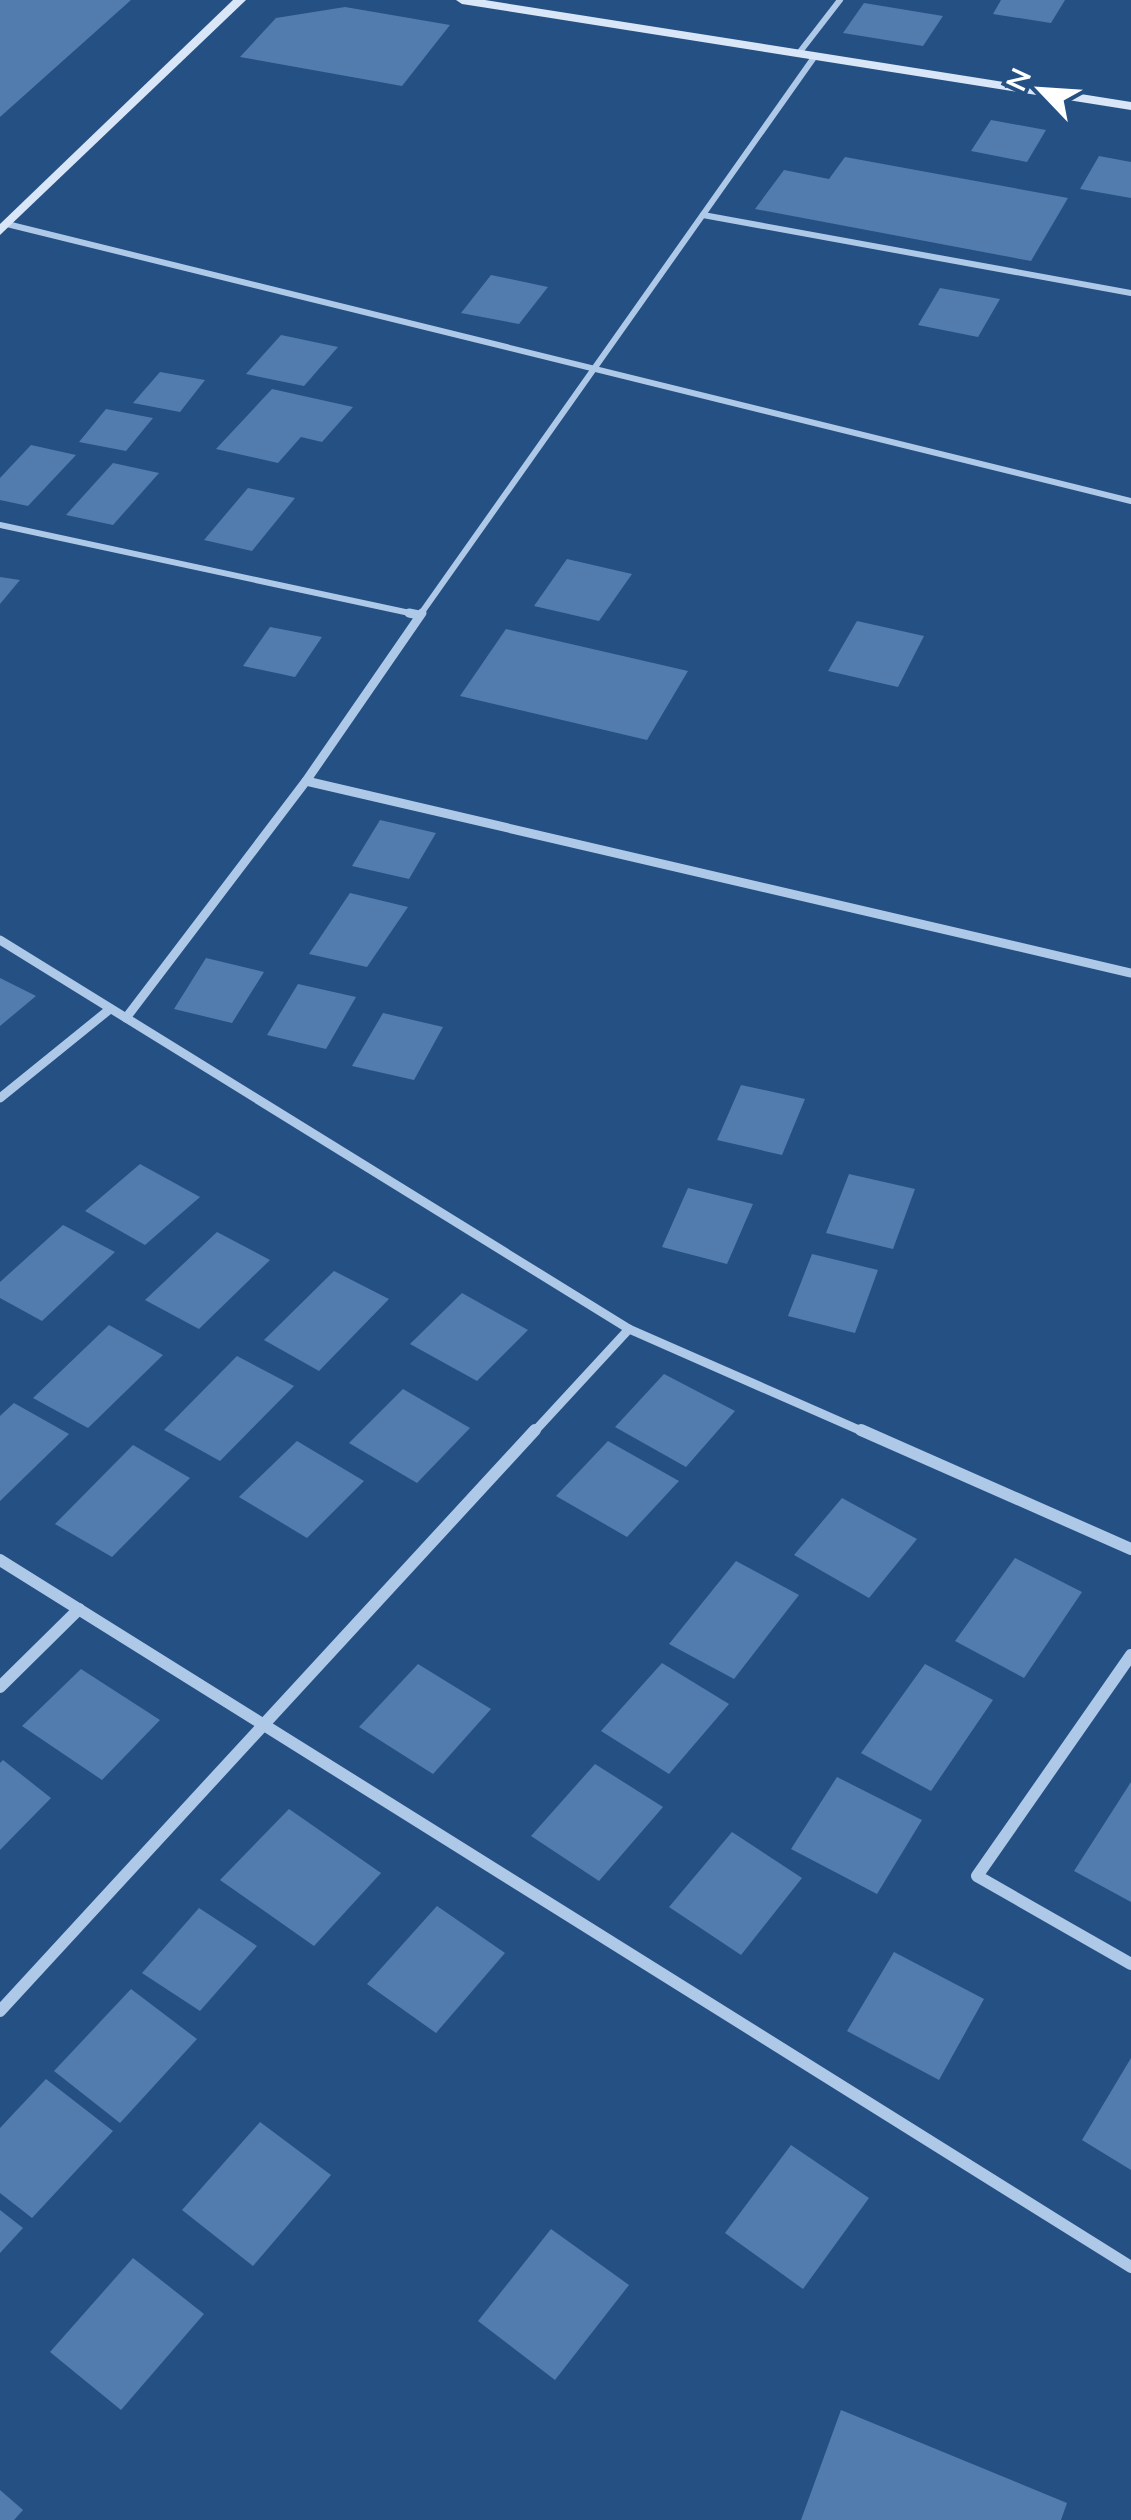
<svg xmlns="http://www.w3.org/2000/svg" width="1131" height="2520" font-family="Mulish,sans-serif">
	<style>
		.building { fill: #527cad }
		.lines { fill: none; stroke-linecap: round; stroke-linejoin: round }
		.street-far2 { stroke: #aec9e8; stroke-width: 6 }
		.street-far1 { stroke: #aec9e8; stroke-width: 9 }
		.street { stroke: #aec9e8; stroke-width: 12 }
		.secondary { fill: #d8e6f7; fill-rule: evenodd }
	</style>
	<rect width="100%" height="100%" fill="#255084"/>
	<g class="building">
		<path d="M0,0H131L0,117Z"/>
		<path d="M1001,0H1065L1051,23L993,14Z"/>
		<path d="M864,3L943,16L923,46L843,33Z"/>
		<path d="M345,7L450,25L402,86L240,57L276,18Z"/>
		<path d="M991,120L1046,130L1027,162L971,151Z"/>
		<path d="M1099,156L1131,162V198L1080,189Z"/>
		<path d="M845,157L1068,198L1031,261L755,209L784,170L829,179Z"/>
		<path d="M491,275L548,287L519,324L461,313Z"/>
		<path d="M940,288L1000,299L978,337L918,325Z"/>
		<path d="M281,335L338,347L304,386L246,374Z"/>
		<path d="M160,372L205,380L180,412L133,403Z"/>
		<path d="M272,389L353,407L322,442L301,437L278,463L216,449Z"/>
		<path d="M106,409L153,418L126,451L79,442Z"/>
		<path d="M31,445L76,455L28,506L0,500V478Z"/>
		<path d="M113,463L159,473L113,525L66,515Z"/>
		<path d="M248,488L295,498L252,551L204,540Z"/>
		<path d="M567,559L632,574L599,621L534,606Z"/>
		<path d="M0,577L20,580L0,604Z"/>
		<path d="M857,621L924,636L898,687L828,671Z"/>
		<path d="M270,627L322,637L295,677L243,666Z"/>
		<path d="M506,629L688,671L647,740L460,696Z"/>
		<path d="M380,820L436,833L409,879L352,866Z"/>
		<path d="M350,893L408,907L367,967L309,954Z"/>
		<path d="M206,958L264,972L232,1023L174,1009Z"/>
		<path d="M0,978L36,996L0,1026Z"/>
		<path d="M298,984L356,997L326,1049L267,1035Z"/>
		<path d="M383,1013L443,1027L414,1080L352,1066Z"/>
		<path d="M741,1085L805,1099L782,1155L717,1140Z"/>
		<path d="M140,1164L200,1197L145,1245L85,1211Z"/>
		<path d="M849,1174L915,1189L893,1249L826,1233Z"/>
		<path d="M688,1188L753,1204L727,1264L662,1247Z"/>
		<path d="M63,1225L115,1252L42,1321L0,1298V1282Z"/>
		<path d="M217,1232L270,1260L199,1329L145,1300Z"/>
		<path d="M812,1254L878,1270L855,1333L788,1316Z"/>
		<path d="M334,1271L389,1299L319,1371L264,1340Z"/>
		<path d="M462,1293L528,1330L477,1381L410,1344Z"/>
		<path d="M109,1325L163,1355L88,1428L33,1398Z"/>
		<path d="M237,1356L294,1386L220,1461L164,1430Z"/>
		<path d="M664,1374L735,1411L686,1467L615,1427Z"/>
		<path d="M403,1389L470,1428L417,1483L349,1443Z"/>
		<path d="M14,1403L69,1434L0,1501V1416Z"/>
		<path d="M297,1441L364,1481L307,1538L239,1497Z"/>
		<path d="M608,1441L679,1481L627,1537L556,1496Z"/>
		<path d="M133,1445L190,1478L112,1557L55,1524Z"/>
		<path d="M842,1498L917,1539L869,1598L794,1555Z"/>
		<path d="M1015,1558L1082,1592L1024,1678L955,1641Z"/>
		<path d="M736,1561L799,1595L734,1679L669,1644Z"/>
		<path d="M662,1663L729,1704L669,1774L601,1731Z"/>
		<path d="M418,1664L491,1709L433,1774L359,1727Z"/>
		<path d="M925,1664L993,1700L931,1791L861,1753Z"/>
		<path d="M81,1669L160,1720L102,1780L22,1726Z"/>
		<path d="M3,1760L51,1798L0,1850V1763Z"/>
		<path d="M595,1764L663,1807L599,1881L531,1836Z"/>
		<path d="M837,1777L922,1820L877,1894L791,1849Z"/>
		<path d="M1131,1782V1902L1074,1871Z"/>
		<path d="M289,1809L381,1873L314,1946L220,1880Z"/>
		<path d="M732,1832L802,1878L741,1955L669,1907Z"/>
		<path d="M437,1906L505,1953L436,2033L367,1984Z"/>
		<path d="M199,1908L257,1946L200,2011L142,1973Z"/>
		<path d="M894,1952L984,1999L939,2080L847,2031Z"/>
		<path d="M131,1989L197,2039L120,2123L54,2071Z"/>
		<path d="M1131,2058V2170L1082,2140Z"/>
		<path d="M46,2079L113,2131L32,2218L0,2193V2128Z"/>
		<path d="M260,2122L331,2175L253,2266L182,2210Z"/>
		<path d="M791,2145L869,2198L803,2289L725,2233Z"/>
		<path d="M0,2210L23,2228L0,2253Z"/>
		<path d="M551,2229L629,2285L555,2380L478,2321Z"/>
		<path d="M133,2258L204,2314L121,2410L50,2352Z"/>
		<path d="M841,2410L1067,2503L1061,2520H801Z"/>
		<path d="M0,2490L23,2510L14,2520H0Z"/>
	</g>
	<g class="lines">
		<g class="street-far2">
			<path d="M799,53L840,0"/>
			<path d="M703,215L1131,293"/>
			<path d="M7,224L1131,501"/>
			<path d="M0,525L419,615"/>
			<path d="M420,615L815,56"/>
		</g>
		<g class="street-far1">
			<path d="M409,613L419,615"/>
			<path d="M306,781L1131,973"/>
			<path d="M0,940L629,1329L866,1433"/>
			<path d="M126,1018L306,781L422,613"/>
			<path d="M0,1098L110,1009"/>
			<path d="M533,1433L629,1329"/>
		</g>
		<g class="street">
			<path d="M861,1430L1131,1549"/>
			<path d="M0,1560L1131,2267"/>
			<path d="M1131,1655L977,1876L1131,1964"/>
			<path d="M0,1687L79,1609"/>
			<path d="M0,2011L535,1430"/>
		</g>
		<g class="secondary">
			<path d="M233,0H246L0,235V224Z"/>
			<path d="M456,0H485L1131,102V110L462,4Z"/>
		</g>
	</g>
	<g transform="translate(1041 90) rotate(295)" stroke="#255084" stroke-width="8" paint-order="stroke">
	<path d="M0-8L18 38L0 25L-18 38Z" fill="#ffffff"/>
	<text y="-15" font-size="28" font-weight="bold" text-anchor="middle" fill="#ffffff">N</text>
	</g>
</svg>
